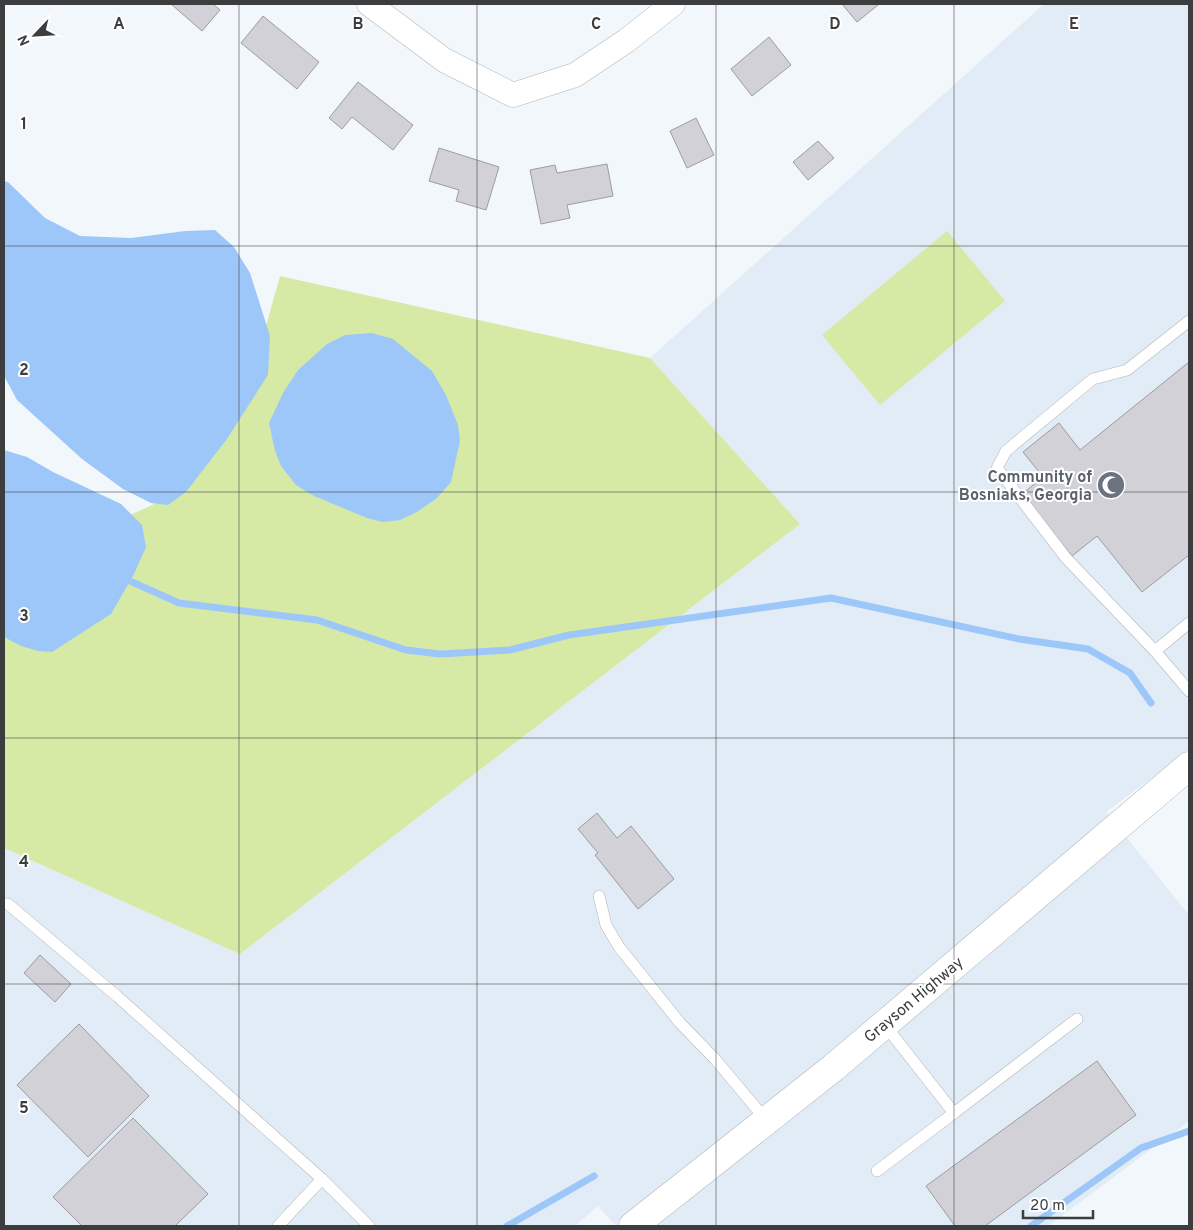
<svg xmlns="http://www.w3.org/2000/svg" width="1193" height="1230" font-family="Overpass,sans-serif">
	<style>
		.built { fill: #e1ecf6 }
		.green { fill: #d6eaa6 }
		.water { fill: #9ec7f9 }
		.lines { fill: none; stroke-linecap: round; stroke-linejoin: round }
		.stream { stroke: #9ec7f9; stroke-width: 7 }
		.building { fill: #d2d1d7; stroke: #9c9ca1 }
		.lane-casing { stroke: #b1b6ba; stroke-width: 12 }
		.street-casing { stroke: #b1b6ba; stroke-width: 25 }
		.primary-casing { stroke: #b1b6ba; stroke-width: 29 }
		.lane { stroke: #fff; stroke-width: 11 }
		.street { stroke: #fff; stroke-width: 24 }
		.primary { stroke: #fff; stroke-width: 28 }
		.grid { fill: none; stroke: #3b3d3f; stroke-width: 1; stroke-opacity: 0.55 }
		.labels { text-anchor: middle; stroke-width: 4; stroke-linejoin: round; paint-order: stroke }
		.worship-label { font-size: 16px; font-weight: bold; fill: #5b616d; stroke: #fff; text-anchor: end }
		.street-label { font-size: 16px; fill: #3b3d3f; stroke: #fff }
		.grid-label { font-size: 16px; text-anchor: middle; font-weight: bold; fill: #3b3d3f; stroke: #fff; stroke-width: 4; stroke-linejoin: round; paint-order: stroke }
	</style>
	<rect width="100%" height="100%" fill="#f2f7fb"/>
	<path class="built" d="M1044,4H1189V750L1106,812L1189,915V1121L1048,1226H616L598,1206L575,1226H4V848L240,954L800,524L650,358Z"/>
	<g class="green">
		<path d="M947,231L1005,301L880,405L822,335Z"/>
		<path d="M280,276L650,358L800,524L240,954L4,848V625L124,518L165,499L242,411Z"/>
	</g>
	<g class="water">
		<path d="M4,181L8,182L45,218L80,236L131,238L185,231L215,230L234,247L250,273L270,336L268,375L227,439L186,492L168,505L151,503L123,489L82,459L17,400L4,376Z"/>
		<path d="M372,333L393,339L432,371L446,395L458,425L460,441L451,482L437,498L417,512L400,520L383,522L367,518L314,496L296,485L281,466L275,451L269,423L283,393L298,370L327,344L345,335Z"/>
		<path d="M4,450L27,457L53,472L121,504L142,525L146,547L134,574L111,614L52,652L38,651L21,646L4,637Z"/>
	</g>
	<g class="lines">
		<g class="stream">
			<path d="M130,581L179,603L317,620L406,650L440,654L510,650L569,635L831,598L1019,639L1088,649L1130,673L1151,703"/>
			<path d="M507,1226L594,1176"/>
			<path d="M1031,1226L1141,1148L1189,1131"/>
		</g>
	</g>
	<g class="building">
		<path d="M171,4H213L220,10L202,31Z"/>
		<path d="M842,4H877L878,5L857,22Z"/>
		<path d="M263,16L319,62L297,89L241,43Z"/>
		<path d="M769,37L791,65L752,96L731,69Z"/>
		<path d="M358,82L413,125L393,150L352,117L342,129L329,118Z"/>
		<path d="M696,118L714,155L687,168L670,131Z"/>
		<path d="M818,141L834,158L808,180L793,162Z"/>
		<path d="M439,148L499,167L486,210L456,201L459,190L429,181Z"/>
		<path d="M607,164L613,196L567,205L570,218L541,224L530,170L555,165L557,173Z"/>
		<path d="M1189,362V555L1142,592L1097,536L1072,556L1022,494L1043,477L1023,452L1059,423L1080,450Z"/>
		<path d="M597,813L617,838L631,826L674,879L638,909L595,855L598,853L578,829Z"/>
		<path d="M40,955L71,984L55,1002L24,973Z"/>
		<path d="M79,1024L149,1096L88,1157L17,1085Z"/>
		<path d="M1097,1061L1136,1115L985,1226H955L926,1186Z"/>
		<path d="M133,1118L208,1194L175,1226H82L53,1197Z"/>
	</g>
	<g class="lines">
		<defs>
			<g id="lane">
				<path d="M1189,321L1127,370L1093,379L1006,451L997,468L1066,558L1155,651L1189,623"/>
				<path d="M1155,651L1189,691"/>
				<path d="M599,896L606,925L619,947L680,1023L715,1059L766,1120"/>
				<path d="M8,904L118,997L322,1179L369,1226"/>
				<path d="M954,1113L1077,1019"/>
				<path d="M877,1171L954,1113L884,1024"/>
				<path d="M278,1226L322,1179"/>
			</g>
			<path id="street" d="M369,4L444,60L513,95L575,75L626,41L673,4"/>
			<path id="primary" d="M633,1226L833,1068L1189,766"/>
		</defs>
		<use href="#lane" class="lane-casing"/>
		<use href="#street" class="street-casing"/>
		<use href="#primary" class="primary-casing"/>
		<use href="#lane" class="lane"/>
		<use href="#street" class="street"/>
		<use href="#primary" class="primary"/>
	</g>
	<path class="grid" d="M239,4V1226M477,4V1226M716,4V1226M954,4V1226M4,246H1189M4,492H1189M4,738H1189M4,984H1189"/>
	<defs>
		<symbol id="mosque-disc" viewBox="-11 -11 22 22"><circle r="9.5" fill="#6b7280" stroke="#fff"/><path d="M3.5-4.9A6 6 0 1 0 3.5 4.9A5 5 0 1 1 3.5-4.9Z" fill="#fff"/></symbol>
	</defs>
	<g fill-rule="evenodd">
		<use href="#mosque-disc" x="1095" y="469" width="32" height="32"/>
	</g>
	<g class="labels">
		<g class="worship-label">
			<text x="1092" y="482">Community of<tspan x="1092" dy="18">Bosniaks, Georgia</tspan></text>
		</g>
		<g class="street-label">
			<text transform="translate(913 999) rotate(-40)" y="6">Grayson Highway</text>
		</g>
	</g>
	<g class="grid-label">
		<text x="119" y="29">A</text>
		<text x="358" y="29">B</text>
		<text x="596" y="29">C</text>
		<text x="835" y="29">D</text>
		<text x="1074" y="29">E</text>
		<text x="24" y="129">1</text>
		<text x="24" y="375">2</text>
		<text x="24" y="621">3</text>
		<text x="24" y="867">4</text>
		<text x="24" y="1113">5</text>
	</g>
	<rect width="1193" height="1230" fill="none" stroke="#3b3d3f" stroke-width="10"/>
	<g transform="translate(35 35) rotate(245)" stroke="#ffffff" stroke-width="4" paint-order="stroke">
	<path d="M0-4L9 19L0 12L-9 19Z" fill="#3b3d3f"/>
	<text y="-8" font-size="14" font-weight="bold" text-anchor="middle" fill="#3b3d3f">N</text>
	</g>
	<path d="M1023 1210v8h70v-8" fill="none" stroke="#3b3d3f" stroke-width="2.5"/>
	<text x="1030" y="1210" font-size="15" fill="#3b3d3f" stroke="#ffffff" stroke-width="4" paint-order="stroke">20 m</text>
</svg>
